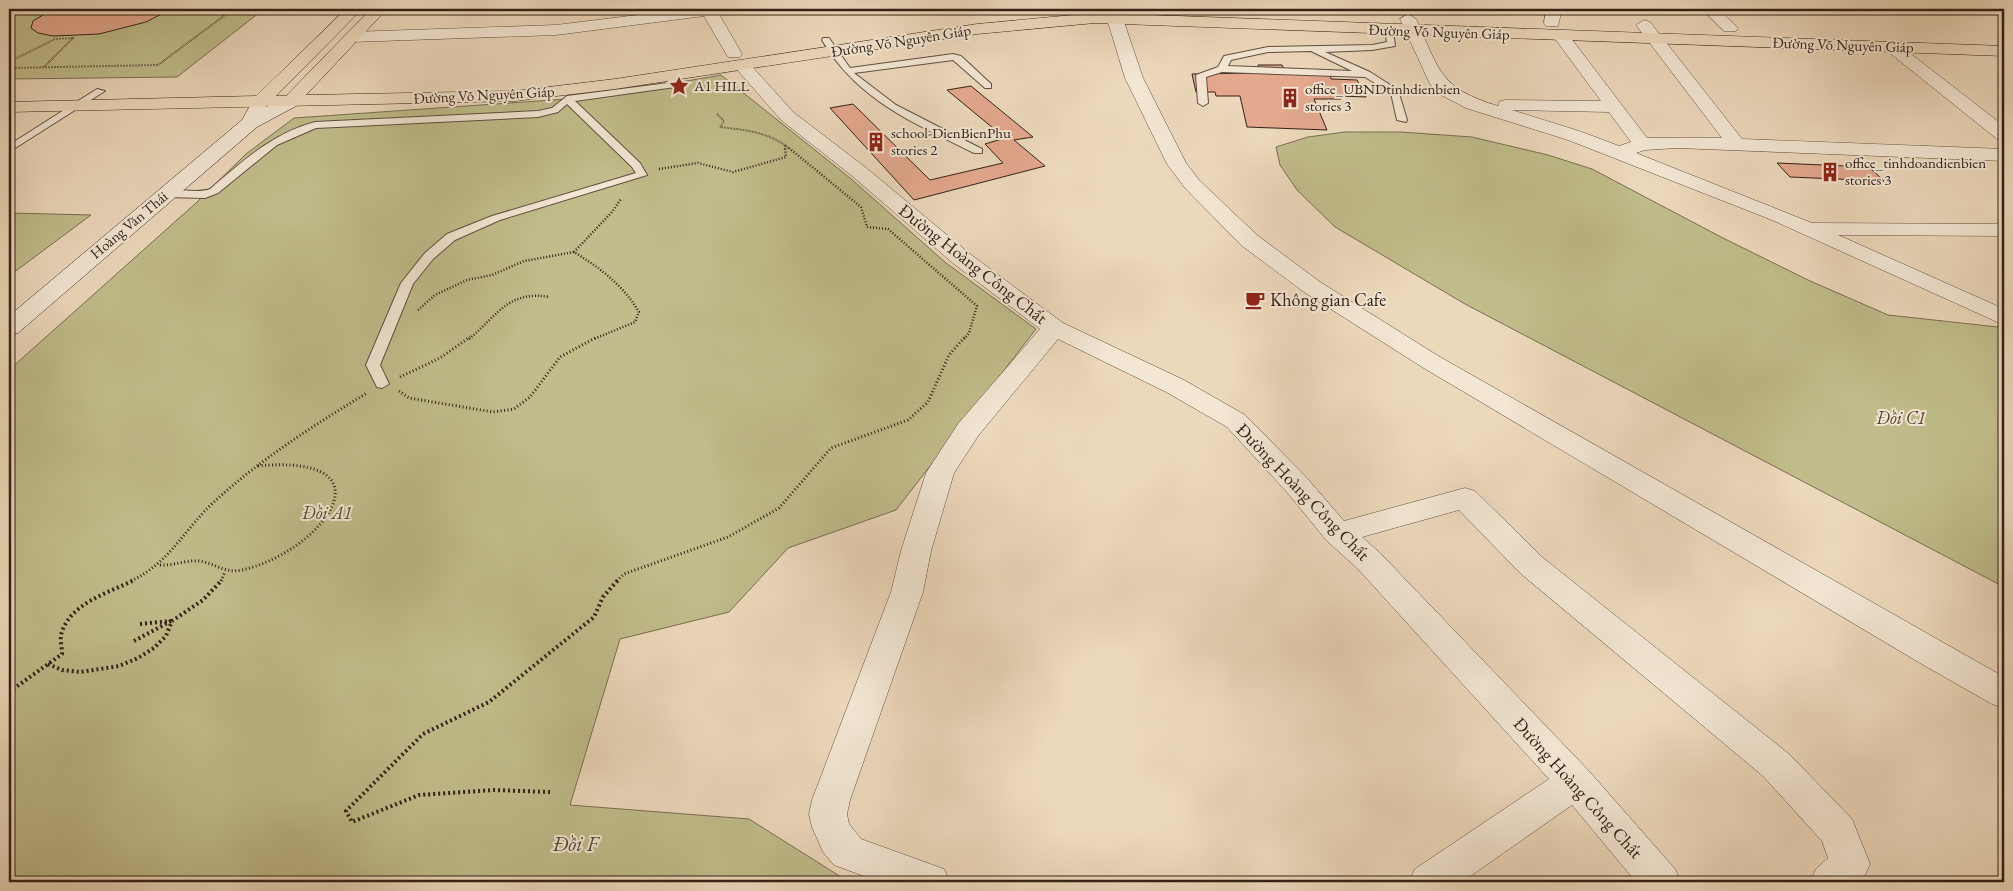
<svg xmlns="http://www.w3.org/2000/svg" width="2013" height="891" font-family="'EB Garamond',serif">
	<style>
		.green { fill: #c0bc8b; stroke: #796e51 }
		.building { fill: #e3a88e; stroke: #322117 }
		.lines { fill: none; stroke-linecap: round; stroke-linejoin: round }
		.lane-casing { stroke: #604f40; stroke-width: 2 }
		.street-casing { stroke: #604f40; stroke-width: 1 }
		.secondary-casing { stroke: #322117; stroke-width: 1 }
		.highway-casing { stroke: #322117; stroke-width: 1 }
		.path-far3 { stroke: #322117; stroke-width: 2; stroke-dasharray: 0.5 1; stroke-linecap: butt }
		.path-far2 { stroke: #322117; stroke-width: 2.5; stroke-dasharray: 1 2; stroke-linecap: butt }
		.path-far1 { stroke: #322117; stroke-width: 3; stroke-dasharray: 1 2.5; stroke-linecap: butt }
		.path { stroke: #322117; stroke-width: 4; stroke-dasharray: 2 3; stroke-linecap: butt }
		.lane { fill: #f3e6d3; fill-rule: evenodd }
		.street { fill: #f3e6d3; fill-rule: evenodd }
		.secondary { fill: #f3e6d3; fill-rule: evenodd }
		.highway { fill: #ecd8bb; fill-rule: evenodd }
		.labels { text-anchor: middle; stroke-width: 4; stroke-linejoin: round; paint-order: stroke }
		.far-street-label { font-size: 15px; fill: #322117; stroke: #f3e6d3 }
		.far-poi-label { font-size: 15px; fill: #322117; stroke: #f3e6d3; text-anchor: start }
		.street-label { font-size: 18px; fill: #322117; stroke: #f3e6d3 }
		.poi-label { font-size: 18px; fill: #322117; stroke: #f3e6d3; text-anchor: start }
		.park-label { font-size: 18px; font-style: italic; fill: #564834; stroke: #f3e6d3 }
		.near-park-label { font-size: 21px; font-style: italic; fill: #564834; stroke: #f3e6d3 }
	</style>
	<rect width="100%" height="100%" fill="#ecd8bb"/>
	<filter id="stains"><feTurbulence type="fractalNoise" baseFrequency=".004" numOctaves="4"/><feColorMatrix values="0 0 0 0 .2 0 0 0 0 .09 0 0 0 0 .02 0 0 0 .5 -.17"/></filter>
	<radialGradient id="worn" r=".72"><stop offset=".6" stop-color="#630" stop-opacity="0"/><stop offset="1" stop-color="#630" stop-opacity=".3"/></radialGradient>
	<g class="green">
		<path d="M9,9H264L177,77L9,79Z"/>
		<path d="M721,75L850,178L946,263L1036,329L896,510L788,548L729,612L620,639L570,805L749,819L849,882H9V370L196,203L246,154L294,118L567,99L606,95Z"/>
		<path d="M1345,132H1401L1472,137L1548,155L1592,169L1721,237L1808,280L1888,315L1998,327L2004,330V587L1465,304L1335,227L1297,190L1280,165L1276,147L1308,137Z"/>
		<path d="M9,213L91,215L9,276Z"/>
	</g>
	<g class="building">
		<path d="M53,9H171L146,22L99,34L53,36L38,33L31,28L33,21Z"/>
		<path d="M1774,9H1841L1844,11Z"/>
		<path d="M1258,65H1282L1286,73L1330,74L1331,79L1357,80L1366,97L1340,96L1341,99H1314L1327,130L1247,127L1240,96H1216L1215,92H1196L1192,74L1261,73Z"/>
		<path d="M971,86L1033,137L1014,140L1045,166L914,200L830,108L853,104L930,180L1003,163L985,144L1005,138L947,90Z"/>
		<path d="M1777,163L1869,167L1884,181L1790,177Z"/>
	</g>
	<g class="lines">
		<defs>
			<g id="lane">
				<path d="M1389,27L1393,30L1395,46L1372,50L1325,52L1370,72L1398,90L1407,120L1406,122L1397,120L1391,93L1365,77L1222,72L1206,77L1208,103L1203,106L1198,103L1196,75L1218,67L1224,56L1268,47L1372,45L1387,42L1385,30ZM1311,51L1352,71L1228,66L1231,60L1268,52Z"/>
				<path d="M823,38H829L850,68L953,54L961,56L991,84V88H985L953,60L854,73L896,105L982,149V153H974C914,123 857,100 822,40Z"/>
				<path d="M673,73L678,76L675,87L575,101L640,163L647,175L500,220L455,240L433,259L413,284L380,365L389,384L382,388L377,387L366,365L401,283L425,253L447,234L492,216L636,173L632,167L567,104L558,112L538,117L316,128L277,145L218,193L205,198L166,197L160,194C170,185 196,195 210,189C243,161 273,133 315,122L538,111L552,108L567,96L668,83V76Z"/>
				<path d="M97,89L105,91L9,152V145Z"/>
			</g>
			<g id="street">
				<path d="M687,9H728L726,12L719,14L742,54L740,57H728L704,16L556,35L351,42L343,37L351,32L556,25Z"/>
				<path d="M1546,9H1562L1558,26H1546L1544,23Z"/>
				<path d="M1702,9H1718L1738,28L1736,31H1724Z"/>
				<path d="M1115,14L1123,19L1143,78L1186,163L1199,180L1257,235L1320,282L1440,357L2004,677V708L1992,704L1920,663L1422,367L1304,292L1241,245L1185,188L1167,164L1125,78L1107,19Z"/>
				<path d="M1408,14L1416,19C1440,71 1439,88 1498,106L1500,101L1506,100L1601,101L1553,36L1561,31L1567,33L1647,138H1722L1636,25L1644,20L1650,22L1742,139L2004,149V161L1677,148L1645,150L1636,153L1812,223L2004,224V236L1838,235L2004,309V325L1772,220L1568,140L1466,108L1441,95L1430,84L1400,19ZM1512,110L1609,112L1631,142L1619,146L1582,132Z"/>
				<path d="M1892,42L1898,44L2004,126V141L1997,139L1886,50L1884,47L1886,44Z"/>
				<path d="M742,61L748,62L793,112L865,167L970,254L1063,323L1184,380L1245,415L1306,477L1344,521L1465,488L1475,491L1542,557L1789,754L1852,819L1870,864L1864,877L1858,882H1810L1816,869L1828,858L1822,841L1763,776L1520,573L1459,510L1362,537L1380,553L1588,770L1675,869L1681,882H1636L1572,805L1462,882H1409L1415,869L1549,779L1358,569L1327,541L1286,491L1227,427L1166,392L1058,339L978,436L954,473L931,551L923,592L850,800L847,814L849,824L861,839L944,869L950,882H880L834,865L823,852L812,827L809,814L812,800L891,592L901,551L926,473L958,424L1040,329L954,264L851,175L781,120L734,66L736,62Z"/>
			</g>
			<path id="secondary" d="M290,97L296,98L299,102L296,106L257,127L18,333L9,335V316L242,120L252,102H264L266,107Z"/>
			<path id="highway" d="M346,9H362L276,96H286L371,9H387L306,95L515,91L615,79L977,24L1095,13L2004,46V56L1095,23L977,34L615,89L515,101L9,112V102L256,96Z"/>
		</defs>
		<use href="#lane" class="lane-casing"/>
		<use href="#street" class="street-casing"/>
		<use href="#secondary" class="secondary-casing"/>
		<use href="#highway" class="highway-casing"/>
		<g class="path-far3">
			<path d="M9,62L55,39L73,38L44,67"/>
			<path d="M9,68L158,65L233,9"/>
			<path d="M717,114L724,121L720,127C746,130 769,132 790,149"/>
			<path d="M785,145V149"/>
		</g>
		<g class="path-far2">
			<path d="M789,148L861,207L867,227L888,229L977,306L969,333L964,339"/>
			<path d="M659,169L698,163L733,172L786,157L785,148"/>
			<path d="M574,252L612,212L621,199"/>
			<path d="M418,310L435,295L467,280L492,275L524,261L574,252C600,268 623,285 639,312L635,322L594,339"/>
			<path d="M469,339C498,315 508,290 550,297"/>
		</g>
		<g class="path-far1">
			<path d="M400,377L440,358L470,337"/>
			<path d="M399,391L409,398L493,412L514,409L530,397L560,357L597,337"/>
			<path d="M160,565C173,566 185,560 198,561C214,562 224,574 242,570C322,552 397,453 257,466"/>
			<path d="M131,581C172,561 183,530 215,501C261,459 314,425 367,393"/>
			<path d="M221,581L225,572"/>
			<path d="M617,581L624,574L728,537L779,508L831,448L908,420L928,402L949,355L965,337"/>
		</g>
		<g class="path">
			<path d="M140,624L171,621"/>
			<path d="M134,641L171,621"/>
			<path d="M48,664L62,670L80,672L119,666L138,658L154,648L166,636L172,621L203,600L222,580"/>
			<path d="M9,692L62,654C62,648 60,640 61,635C69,603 109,593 134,580"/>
			<path d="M550,792L494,790L419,795L352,822L346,811L423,734L489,702L594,617L603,597L618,580"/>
		</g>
		<use href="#lane" class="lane"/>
		<use href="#street" class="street"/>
		<use href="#secondary" class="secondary"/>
		<use href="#highway" class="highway"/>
	</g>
	<defs>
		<symbol id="sight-bare" viewBox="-9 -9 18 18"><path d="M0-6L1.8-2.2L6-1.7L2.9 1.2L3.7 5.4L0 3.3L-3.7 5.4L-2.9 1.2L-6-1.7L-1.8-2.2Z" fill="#8f2418" stroke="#f3e6d3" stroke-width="2.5" paint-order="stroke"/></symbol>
		<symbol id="building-bare" viewBox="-9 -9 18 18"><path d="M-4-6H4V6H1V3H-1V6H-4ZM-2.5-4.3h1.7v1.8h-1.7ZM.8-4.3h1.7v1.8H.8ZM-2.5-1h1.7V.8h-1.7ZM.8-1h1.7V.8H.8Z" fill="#8f2418" stroke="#f3e6d3" stroke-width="2.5" paint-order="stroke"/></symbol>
		<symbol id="cafe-bare" viewBox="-9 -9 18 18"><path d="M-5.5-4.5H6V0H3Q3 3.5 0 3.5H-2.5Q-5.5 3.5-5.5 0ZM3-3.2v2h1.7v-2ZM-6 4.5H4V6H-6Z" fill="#8f2418" stroke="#f3e6d3" stroke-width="2.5" paint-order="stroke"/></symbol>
	</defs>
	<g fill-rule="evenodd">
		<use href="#sight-bare" x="665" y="72" width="28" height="28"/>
		<use href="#building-bare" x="1276" y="84" width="28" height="28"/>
		<use href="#building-bare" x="862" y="128" width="28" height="28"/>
		<use href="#building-bare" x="1816" y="158" width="28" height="28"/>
		<use href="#cafe-bare" x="1241" y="286" width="28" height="28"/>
	</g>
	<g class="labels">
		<g class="far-street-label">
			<text transform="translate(1439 32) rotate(2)" y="5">Đường Võ Nguyên Giáp</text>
			<text transform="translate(901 41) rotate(-9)" y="5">Đường Võ Nguyên Giáp</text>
			<text transform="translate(1843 45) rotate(2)" y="5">Đường Võ Nguyên Giáp</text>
			<text transform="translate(484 95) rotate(-3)" y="5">Đường Võ Nguyên Giáp</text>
			<text transform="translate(129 225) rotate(-40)" y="5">Hoàng Văn Thái</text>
		</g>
		<g class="far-poi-label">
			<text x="694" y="91">A1 HILL</text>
			<text x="1305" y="94">office_UBNDtinhdienbien<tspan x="1305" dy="17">stories 3</tspan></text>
			<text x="891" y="138">school-DienBienPhu<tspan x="891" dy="17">stories 2</tspan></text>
			<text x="1845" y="168">office_tinhdoandienbien<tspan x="1845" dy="17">stories 3</tspan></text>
		</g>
		<g class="street-label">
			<text transform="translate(973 264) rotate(38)" y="6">Đường Hoàng Công Chất</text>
			<text transform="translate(1303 492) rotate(46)" y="6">Đường Hoàng Công Chất</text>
			<text transform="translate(1578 788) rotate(48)" y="6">Đường Hoàng Công Chất</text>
		</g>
		<g class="poi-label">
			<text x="1270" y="306">Không gian Cafe</text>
		</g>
		<g class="park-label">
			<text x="1901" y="424">Đồi C1</text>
			<text x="327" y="519">Đồi A1</text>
		</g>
		<g class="near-park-label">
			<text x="575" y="851">Đồi F</text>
		</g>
	</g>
	<rect width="2013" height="891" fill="none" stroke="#ecd8bb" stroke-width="30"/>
	<rect x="10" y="10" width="1993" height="871" fill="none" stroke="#322117" stroke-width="2.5"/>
	<rect x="15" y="15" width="1983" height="861" fill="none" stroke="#322117"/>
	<rect width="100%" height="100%" filter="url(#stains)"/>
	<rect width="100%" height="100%" fill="url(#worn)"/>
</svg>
